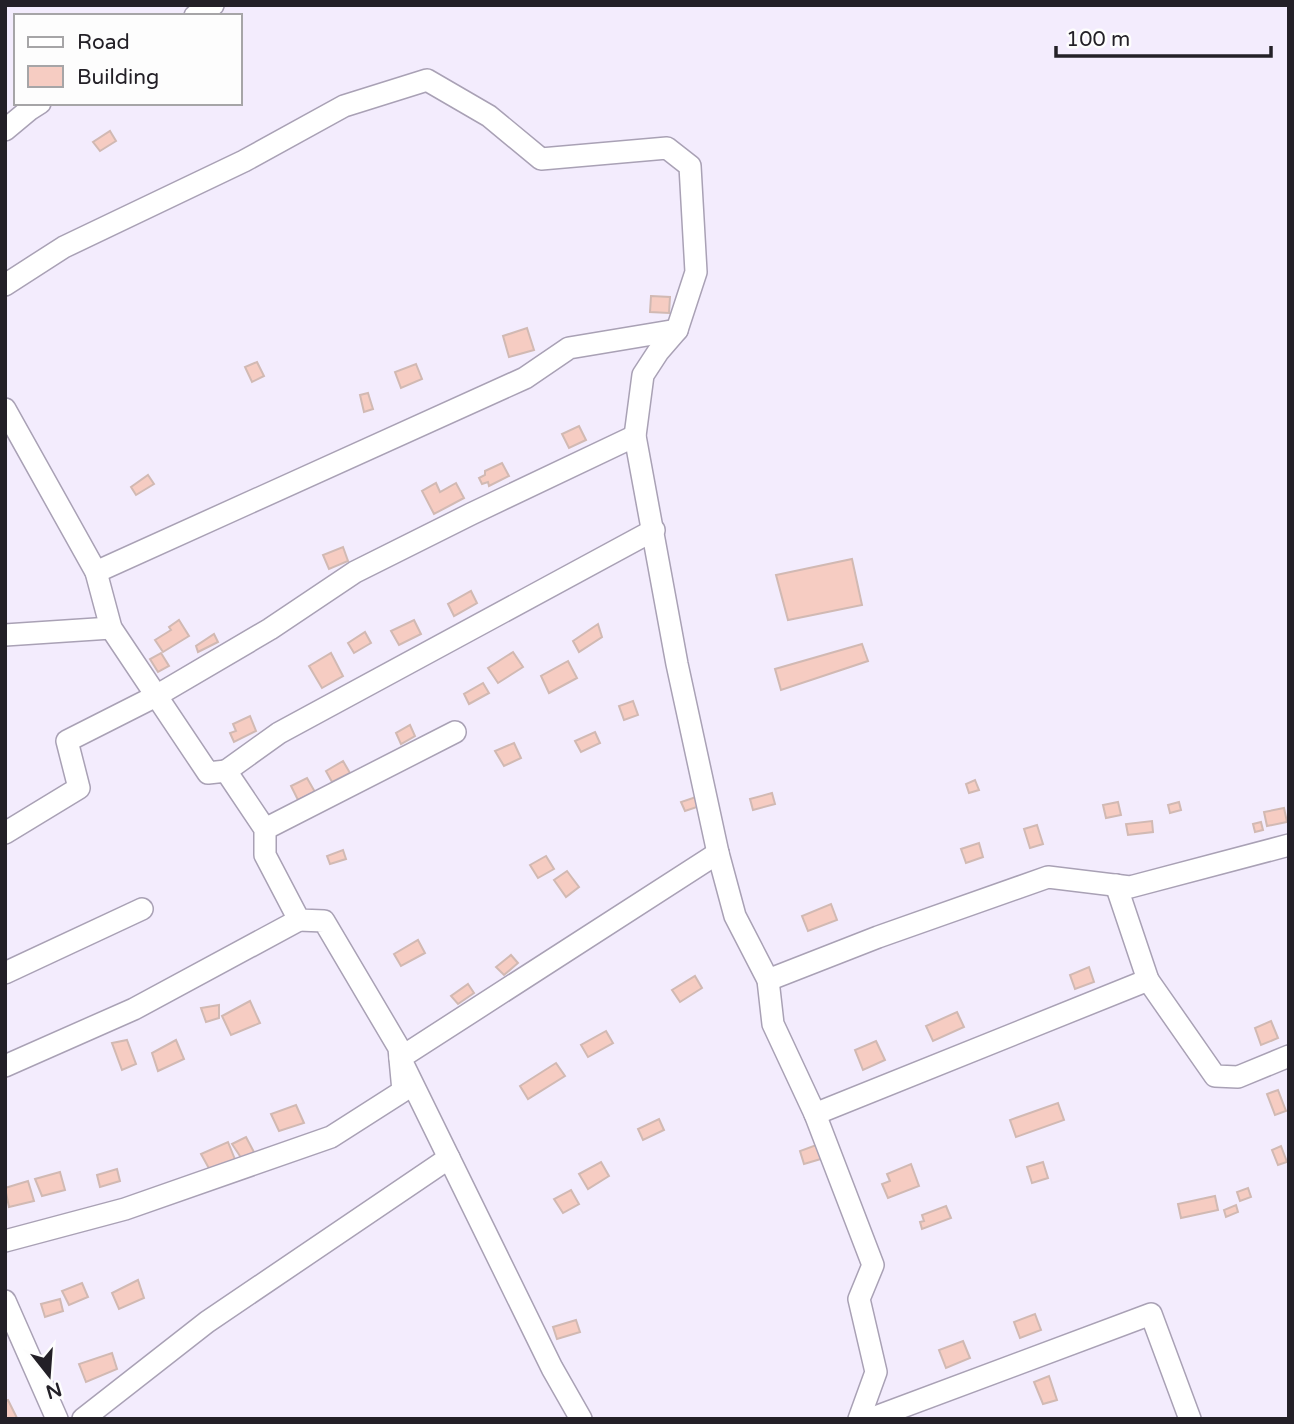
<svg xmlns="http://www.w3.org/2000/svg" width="1294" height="1424" font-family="'Varela Round',sans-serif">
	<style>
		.building { fill: #f6ccc2; stroke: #d1b9b3; stroke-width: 2 }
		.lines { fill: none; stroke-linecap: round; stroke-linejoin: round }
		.minor-casing { stroke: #a9a1b5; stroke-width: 24 }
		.minor { stroke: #fff; stroke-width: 21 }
	</style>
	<rect width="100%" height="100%" fill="#f3ecfd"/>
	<g class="building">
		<path d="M110,131L116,141L100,151L93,142Z"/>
		<path d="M651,296L670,297L669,313L650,312Z"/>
		<path d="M527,328L534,350L509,357L503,336Z"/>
		<path d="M257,362L264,376L252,382L245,367Z"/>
		<path d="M416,364L422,379L401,388L395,372Z"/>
		<path d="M368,393L373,409L364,412L360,395Z"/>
		<path d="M579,426L586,440L569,448L562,434Z"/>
		<path d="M502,463L509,476L489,486L488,482L482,484L479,478L485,475V471Z"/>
		<path d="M148,475L154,484L136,495L131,487Z"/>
		<path d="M436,483L440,492L456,483L464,498L434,514L422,491Z"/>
		<path d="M343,547L348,561L329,569L323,555Z"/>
		<path d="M852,559L862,605L788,620L776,575Z"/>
		<path d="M471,591L477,603L454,616L448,604Z"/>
		<path d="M179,620L189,636L163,652L155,640L171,630L169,627Z"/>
		<path d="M414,620L421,634L399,645L391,631Z"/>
		<path d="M598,624L602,637L579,652L573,641Z"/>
		<path d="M365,632L371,643L354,653L348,643Z"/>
		<path d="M214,634L218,642L198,652L196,646Z"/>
		<path d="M862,644L868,661L781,690L775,669Z"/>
		<path d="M513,652L523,667L498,683L488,668Z"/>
		<path d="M161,653L169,666L158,672L150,659Z"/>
		<path d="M331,653L343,676L322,688L309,666Z"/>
		<path d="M568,661L577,678L549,693L541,676Z"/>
		<path d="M483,683L489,693L469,704L464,694Z"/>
		<path d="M633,701L638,715L624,720L619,706Z"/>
		<path d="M250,716L256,731L234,742L230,733L236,731L233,724Z"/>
		<path d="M410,725L415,736L401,744L396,733Z"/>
		<path d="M595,732L600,743L581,752L575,741Z"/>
		<path d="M514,743L521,758L504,766L495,751Z"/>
		<path d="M343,761L350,773L332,782L326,771Z"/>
		<path d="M307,778L315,792L298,800L291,786Z"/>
		<path d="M975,780L979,790L969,793L966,784Z"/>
		<path d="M772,793L775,804L753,810L750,799Z"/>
		<path d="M696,797L700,806L685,811L681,802Z"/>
		<path d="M1118,802L1121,815L1106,818L1103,805Z"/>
		<path d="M1179,802L1181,810L1170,813L1168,805Z"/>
		<path d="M1284,808L1287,822L1267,826L1264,812Z"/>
		<path d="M1152,821L1153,832L1128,835L1126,824Z"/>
		<path d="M1261,822L1263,830L1255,832L1253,824Z"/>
		<path d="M1037,825L1043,844L1030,848L1024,829Z"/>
		<path d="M979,843L983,857L966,863L961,849Z"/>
		<path d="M343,850L346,859L330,864L327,856Z"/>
		<path d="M546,856L554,869L538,878L530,865Z"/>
		<path d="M567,871L579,887L566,897L554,880Z"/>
		<path d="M831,904L837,920L808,931L802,916Z"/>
		<path d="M418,940L425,953L401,966L394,954Z"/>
		<path d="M511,955L518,963L504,975L496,967Z"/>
		<path d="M1089,967L1094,982L1075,989L1070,975Z"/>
		<path d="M695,976L702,988L680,1002L672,990Z"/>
		<path d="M468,984L474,993L458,1004L451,996Z"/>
		<path d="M250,1001L260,1023L231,1035L222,1016Z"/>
		<path d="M219,1005V1018L206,1022L201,1008Z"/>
		<path d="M957,1012L964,1027L933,1041L926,1026Z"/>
		<path d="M1271,1021L1278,1038L1261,1045L1255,1028Z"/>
		<path d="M606,1031L613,1043L588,1057L581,1045Z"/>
		<path d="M127,1040L136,1064L122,1070L112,1043Z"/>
		<path d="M176,1040L184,1059L158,1071L152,1053Z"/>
		<path d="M876,1041L885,1060L863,1070L855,1050Z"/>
		<path d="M556,1063L565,1076L528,1099L520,1086Z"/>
		<path d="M1278,1090L1286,1111L1275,1115L1267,1094Z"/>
		<path d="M1058,1103L1064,1120L1016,1137L1010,1120Z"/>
		<path d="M296,1105L304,1123L279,1131L271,1114Z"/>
		<path d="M659,1119L664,1130L643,1140L638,1129Z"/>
		<path d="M246,1137L255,1154L242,1159L232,1144Z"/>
		<path d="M228,1142L236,1162L211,1172L201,1154Z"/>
		<path d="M819,1144L824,1158L804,1164L800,1151Z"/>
		<path d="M1281,1146L1287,1162L1278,1165L1272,1150Z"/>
		<path d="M601,1162L609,1176L588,1189L579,1174Z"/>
		<path d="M1043,1162L1048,1178L1032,1183L1027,1167Z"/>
		<path d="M911,1164L919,1186L888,1198L882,1184L890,1181L887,1174Z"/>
		<path d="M117,1169L120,1181L100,1187L97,1175Z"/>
		<path d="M60,1172L65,1190L42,1196L35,1179Z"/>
		<path d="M28,1181L34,1201L9,1207L5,1188Z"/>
		<path d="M1248,1188L1251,1197L1240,1201L1237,1192Z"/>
		<path d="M571,1190L579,1204L563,1213L554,1199Z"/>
		<path d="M1215,1196L1218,1210L1181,1218L1178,1204Z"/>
		<path d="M1236,1205L1238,1212L1226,1217L1224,1210Z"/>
		<path d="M946,1206L951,1218L922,1229L920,1222L924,1221L922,1215Z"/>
		<path d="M138,1280L144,1298L119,1309L112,1293Z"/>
		<path d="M82,1283L88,1297L69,1305L62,1291Z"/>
		<path d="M60,1299L63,1311L45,1317L41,1304Z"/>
		<path d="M1035,1314L1041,1330L1020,1338L1014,1322Z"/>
		<path d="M576,1320L580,1332L557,1339L553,1327Z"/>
		<path d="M963,1341L970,1358L946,1368L939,1350Z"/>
		<path d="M112,1353L117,1369L86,1382L79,1364Z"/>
		<path d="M1049,1376L1057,1400L1043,1404L1034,1382Z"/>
		<path d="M8,1400L17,1418L16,1419H5V1401Z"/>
	</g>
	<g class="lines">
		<defs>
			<g id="minor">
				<path d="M195,16L213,5"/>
				<path d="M5,130L29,110L40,103"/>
				<path d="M5,285L64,247L244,161L344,106L427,80L489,116L541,159L667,148L690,166L696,272L677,330L658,352L643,375L635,436L677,664L718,853L735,916L768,980L773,1024L815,1114L873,1265L859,1299L876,1372L859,1419"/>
				<path d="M5,409L96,572L111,628L208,773L226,771L265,829V855L299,920L324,921L399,1048L403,1091L331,1137L125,1209L5,1241"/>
				<path d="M96,572L525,378L569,348L677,330"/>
				<path d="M5,635L111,628"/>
				<path d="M226,771L279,733L654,530"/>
				<path d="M265,829L455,732"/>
				<path d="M5,833L79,788L67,741L156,696L270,629L355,572L471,514L635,436"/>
				<path d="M1116,885L1148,980L1215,1076L1238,1077L1289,1056"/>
				<path d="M5,973L142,909"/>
				<path d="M768,980L878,937L1048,877L1130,887L1289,845"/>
				<path d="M5,1066L134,1009L299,920"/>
				<path d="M815,1114L1148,980"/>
				<path d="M5,1301L57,1419"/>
				<path d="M83,1419L207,1322L449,1158"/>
				<path d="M581,1419L552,1368L400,1058L718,853"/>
				<path d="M870,1419L1151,1314L1190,1419"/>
			</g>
		</defs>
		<use href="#minor" class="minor-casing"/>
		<use href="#minor" class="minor"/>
	</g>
	<rect width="1294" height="1424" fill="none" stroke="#232027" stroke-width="14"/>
	<rect x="14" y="14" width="228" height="91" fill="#fdfdfd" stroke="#a6a5a7" stroke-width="2"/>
	<rect x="28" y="37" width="35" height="10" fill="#ffffff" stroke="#a6a5a7" stroke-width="2"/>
	<text x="77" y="49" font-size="21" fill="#232027">Road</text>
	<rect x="28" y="66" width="35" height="21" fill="#f6ccc2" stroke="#a6a5a7" stroke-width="2"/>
	<text x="77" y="84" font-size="21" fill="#232027">Building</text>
	<g transform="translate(49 1375) rotate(163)" stroke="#fdfdfd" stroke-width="5" paint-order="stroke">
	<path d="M0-5L12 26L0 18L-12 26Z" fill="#232027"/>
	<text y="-10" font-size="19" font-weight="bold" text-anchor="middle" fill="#232027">N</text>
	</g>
	<path d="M1056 46v10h215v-10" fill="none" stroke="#232027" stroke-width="3.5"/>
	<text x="1066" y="46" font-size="21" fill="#232027" stroke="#fdfdfd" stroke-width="5" paint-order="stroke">100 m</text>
</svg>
